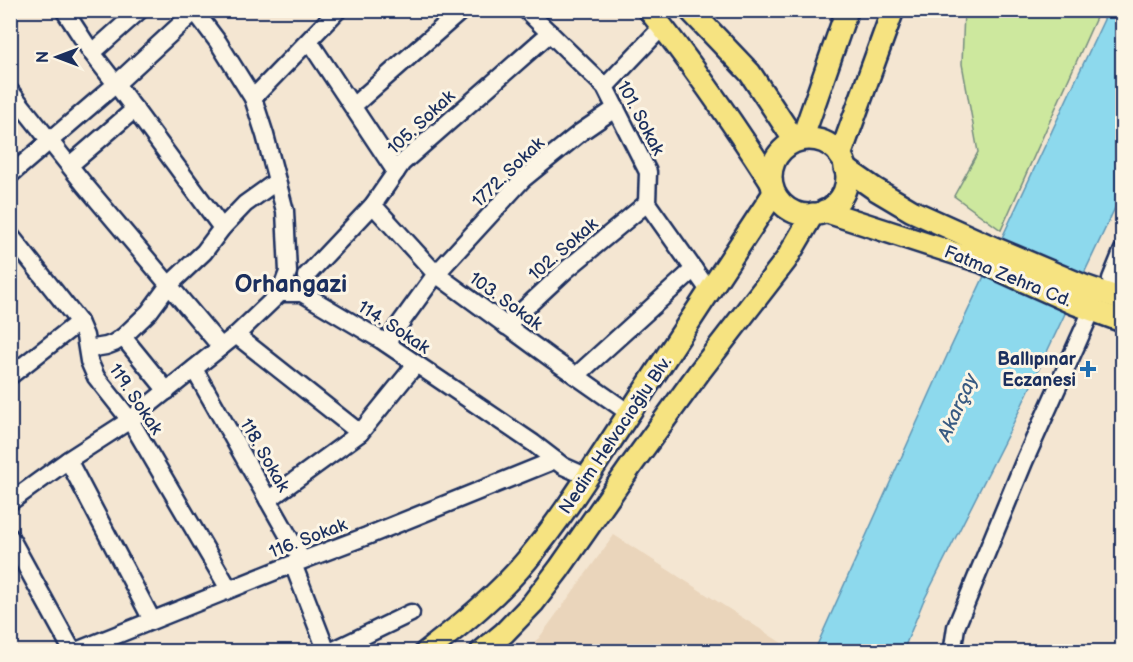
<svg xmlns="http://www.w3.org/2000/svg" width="1133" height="662" font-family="'Balsamiq Sans',sans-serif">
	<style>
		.built { fill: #ead5bb }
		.green { fill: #cde89e; stroke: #748c7e; stroke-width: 1.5 }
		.water { fill: #8dd9ed; stroke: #5f95b4; stroke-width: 1.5 }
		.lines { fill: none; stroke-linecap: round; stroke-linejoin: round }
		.minor-casing { stroke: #1b2f5e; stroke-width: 21 }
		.major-casing { stroke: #1b2f5e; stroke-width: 26 }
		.minor { stroke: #fcf5e5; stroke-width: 16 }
		.major { stroke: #f6e381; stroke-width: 21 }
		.poi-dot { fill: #1f6fb2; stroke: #fcf5e5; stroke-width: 2 }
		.labels { text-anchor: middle; stroke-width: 6; stroke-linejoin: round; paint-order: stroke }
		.street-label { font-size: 18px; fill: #1b2f5e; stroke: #fcf5e5 }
		.poi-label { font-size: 18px; font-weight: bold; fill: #1b2f5e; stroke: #fcf5e5; text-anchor: end }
		.water-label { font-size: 20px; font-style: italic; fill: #385a82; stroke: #fcf5e5 }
		.district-label { font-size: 24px; font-weight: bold; fill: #1b2f5e; stroke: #fcf5e5 }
	</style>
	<rect width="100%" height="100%" fill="#f4e6d2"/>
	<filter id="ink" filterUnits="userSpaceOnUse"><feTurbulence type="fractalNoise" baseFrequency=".0167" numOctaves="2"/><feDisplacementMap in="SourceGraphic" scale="12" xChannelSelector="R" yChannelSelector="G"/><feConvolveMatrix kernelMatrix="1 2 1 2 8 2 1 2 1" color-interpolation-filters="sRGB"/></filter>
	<g filter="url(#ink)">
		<path class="built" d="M614,535L791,649L789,651H523L539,638Z"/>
		<path class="green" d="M964,11H1099L1001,230L954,196L978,152L962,64Z"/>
		<path class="water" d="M1108,11H1122V193L1011,428L923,602L903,651L814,652L950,349Z"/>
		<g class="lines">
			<defs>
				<g id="minor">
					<path d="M64,10L92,53L116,84L222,228"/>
					<path d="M526,10L605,87L648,172L647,203L710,292"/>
					<path d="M309,41L396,172"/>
					<path d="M92,53L140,10"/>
					<path d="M605,87L662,27"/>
					<path d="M10,91L84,184L221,347"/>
					<path d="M253,98L338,10"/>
					<path d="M353,106L462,10"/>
					<path d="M70,165L135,109"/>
					<path d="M10,175L116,84L195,11"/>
					<path d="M373,205L436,274L552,359L629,413"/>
					<path d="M10,235L79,322L85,336L89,361L96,377L130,420L229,589"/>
					<path d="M306,276L373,205L402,163L550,33"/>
					<path d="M1111,279L1122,252"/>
					<path d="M280,293H302L381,340L533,443L563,466L588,477"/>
					<path d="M506,326L566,270L647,203"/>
					<path d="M236,335L360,433"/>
					<path d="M123,337L167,391"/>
					<path d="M386,343L436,274L523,179L581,132L616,108"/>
					<path d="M88,349L106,346L114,343L123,337L149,312L169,285L204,252L222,228L245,204L277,181"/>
					<path d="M194,369L302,560"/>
					<path d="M10,376L79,322"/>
					<path d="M576,376L694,269"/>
					<path d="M68,460L152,620"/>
					<path d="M268,500L360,433L416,364"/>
					<path d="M10,502L68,460L130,420L236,335L280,293L288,272L285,211L265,135L253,98L218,42L194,10"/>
					<path d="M10,537L73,652"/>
					<path d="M293,564L327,652"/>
					<path d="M74,652L293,564L367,536L555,460"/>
					<path d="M330,652L411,613"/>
					<path d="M954,652L953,647L956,627L1024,462L1092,310"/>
				</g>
				<g id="major">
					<path d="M649,10C693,65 733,123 771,182"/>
					<path d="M690,10L750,73L795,141"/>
					<path d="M802,139L847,10"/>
					<circle cx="809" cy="177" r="38"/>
					<path d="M840,156L893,10"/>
					<path d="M845,168L875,189L912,211L992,247L1084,286L1122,299"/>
					<path d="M824,211L982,262L1073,303L1122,321"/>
					<path d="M426,652C462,624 498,595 527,560C567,512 599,458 634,406C681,335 728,264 774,193"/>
					<path d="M481,652L504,633L533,603L559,569L633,463L700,371L786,260L813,214"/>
				</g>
			</defs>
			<use href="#minor" class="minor-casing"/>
			<use href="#major" class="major-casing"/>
			<use href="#minor" class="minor"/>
			<use href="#major" class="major"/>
		</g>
	</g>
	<path class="poi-dot" d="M1085 360h6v6h6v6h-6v6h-6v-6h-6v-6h6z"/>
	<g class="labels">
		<g class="street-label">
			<text transform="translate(641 118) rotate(62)" y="6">101. Sokak</text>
			<text transform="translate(421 122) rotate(-43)" y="6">105. Sokak</text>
			<text transform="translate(508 172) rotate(-44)" y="6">1772. Sokak</text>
			<text transform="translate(563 249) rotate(-41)" y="6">102. Sokak</text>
			<text transform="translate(1008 276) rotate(22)" y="6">Fatma Zehra Cd.</text>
			<text transform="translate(506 301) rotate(36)" y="6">103. Sokak</text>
			<text transform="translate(394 327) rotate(33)" y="6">114. Sokak</text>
			<text transform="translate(136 399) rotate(56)" y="6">119. Sokak</text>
			<text transform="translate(615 435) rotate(-56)" y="6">Nedim Helvacıoğlu Blv.</text>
			<text transform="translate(265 455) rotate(60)" y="6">118. Sokak</text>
			<text transform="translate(308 538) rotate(-21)" y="6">116. Sokak</text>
		</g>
		<g class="poi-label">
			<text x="1076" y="365">Ballıpınar<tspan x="1076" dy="21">Eczanesi</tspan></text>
		</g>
		<g class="water-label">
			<text transform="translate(957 407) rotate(-66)" y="7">Akarçay</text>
		</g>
		<g class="district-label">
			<text x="291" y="292">Orhangazi</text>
		</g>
	</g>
	<rect width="1133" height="662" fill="none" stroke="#fcf5e5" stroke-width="36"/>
	<rect x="18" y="18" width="1097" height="626" fill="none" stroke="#1b2f5e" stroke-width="2" filter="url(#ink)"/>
	<g transform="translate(57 57) rotate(270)" stroke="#fcf5e5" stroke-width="4.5" paint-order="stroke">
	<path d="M0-4.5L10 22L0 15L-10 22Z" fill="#1b2f5e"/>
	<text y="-9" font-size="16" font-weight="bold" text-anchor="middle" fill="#1b2f5e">N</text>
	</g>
</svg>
